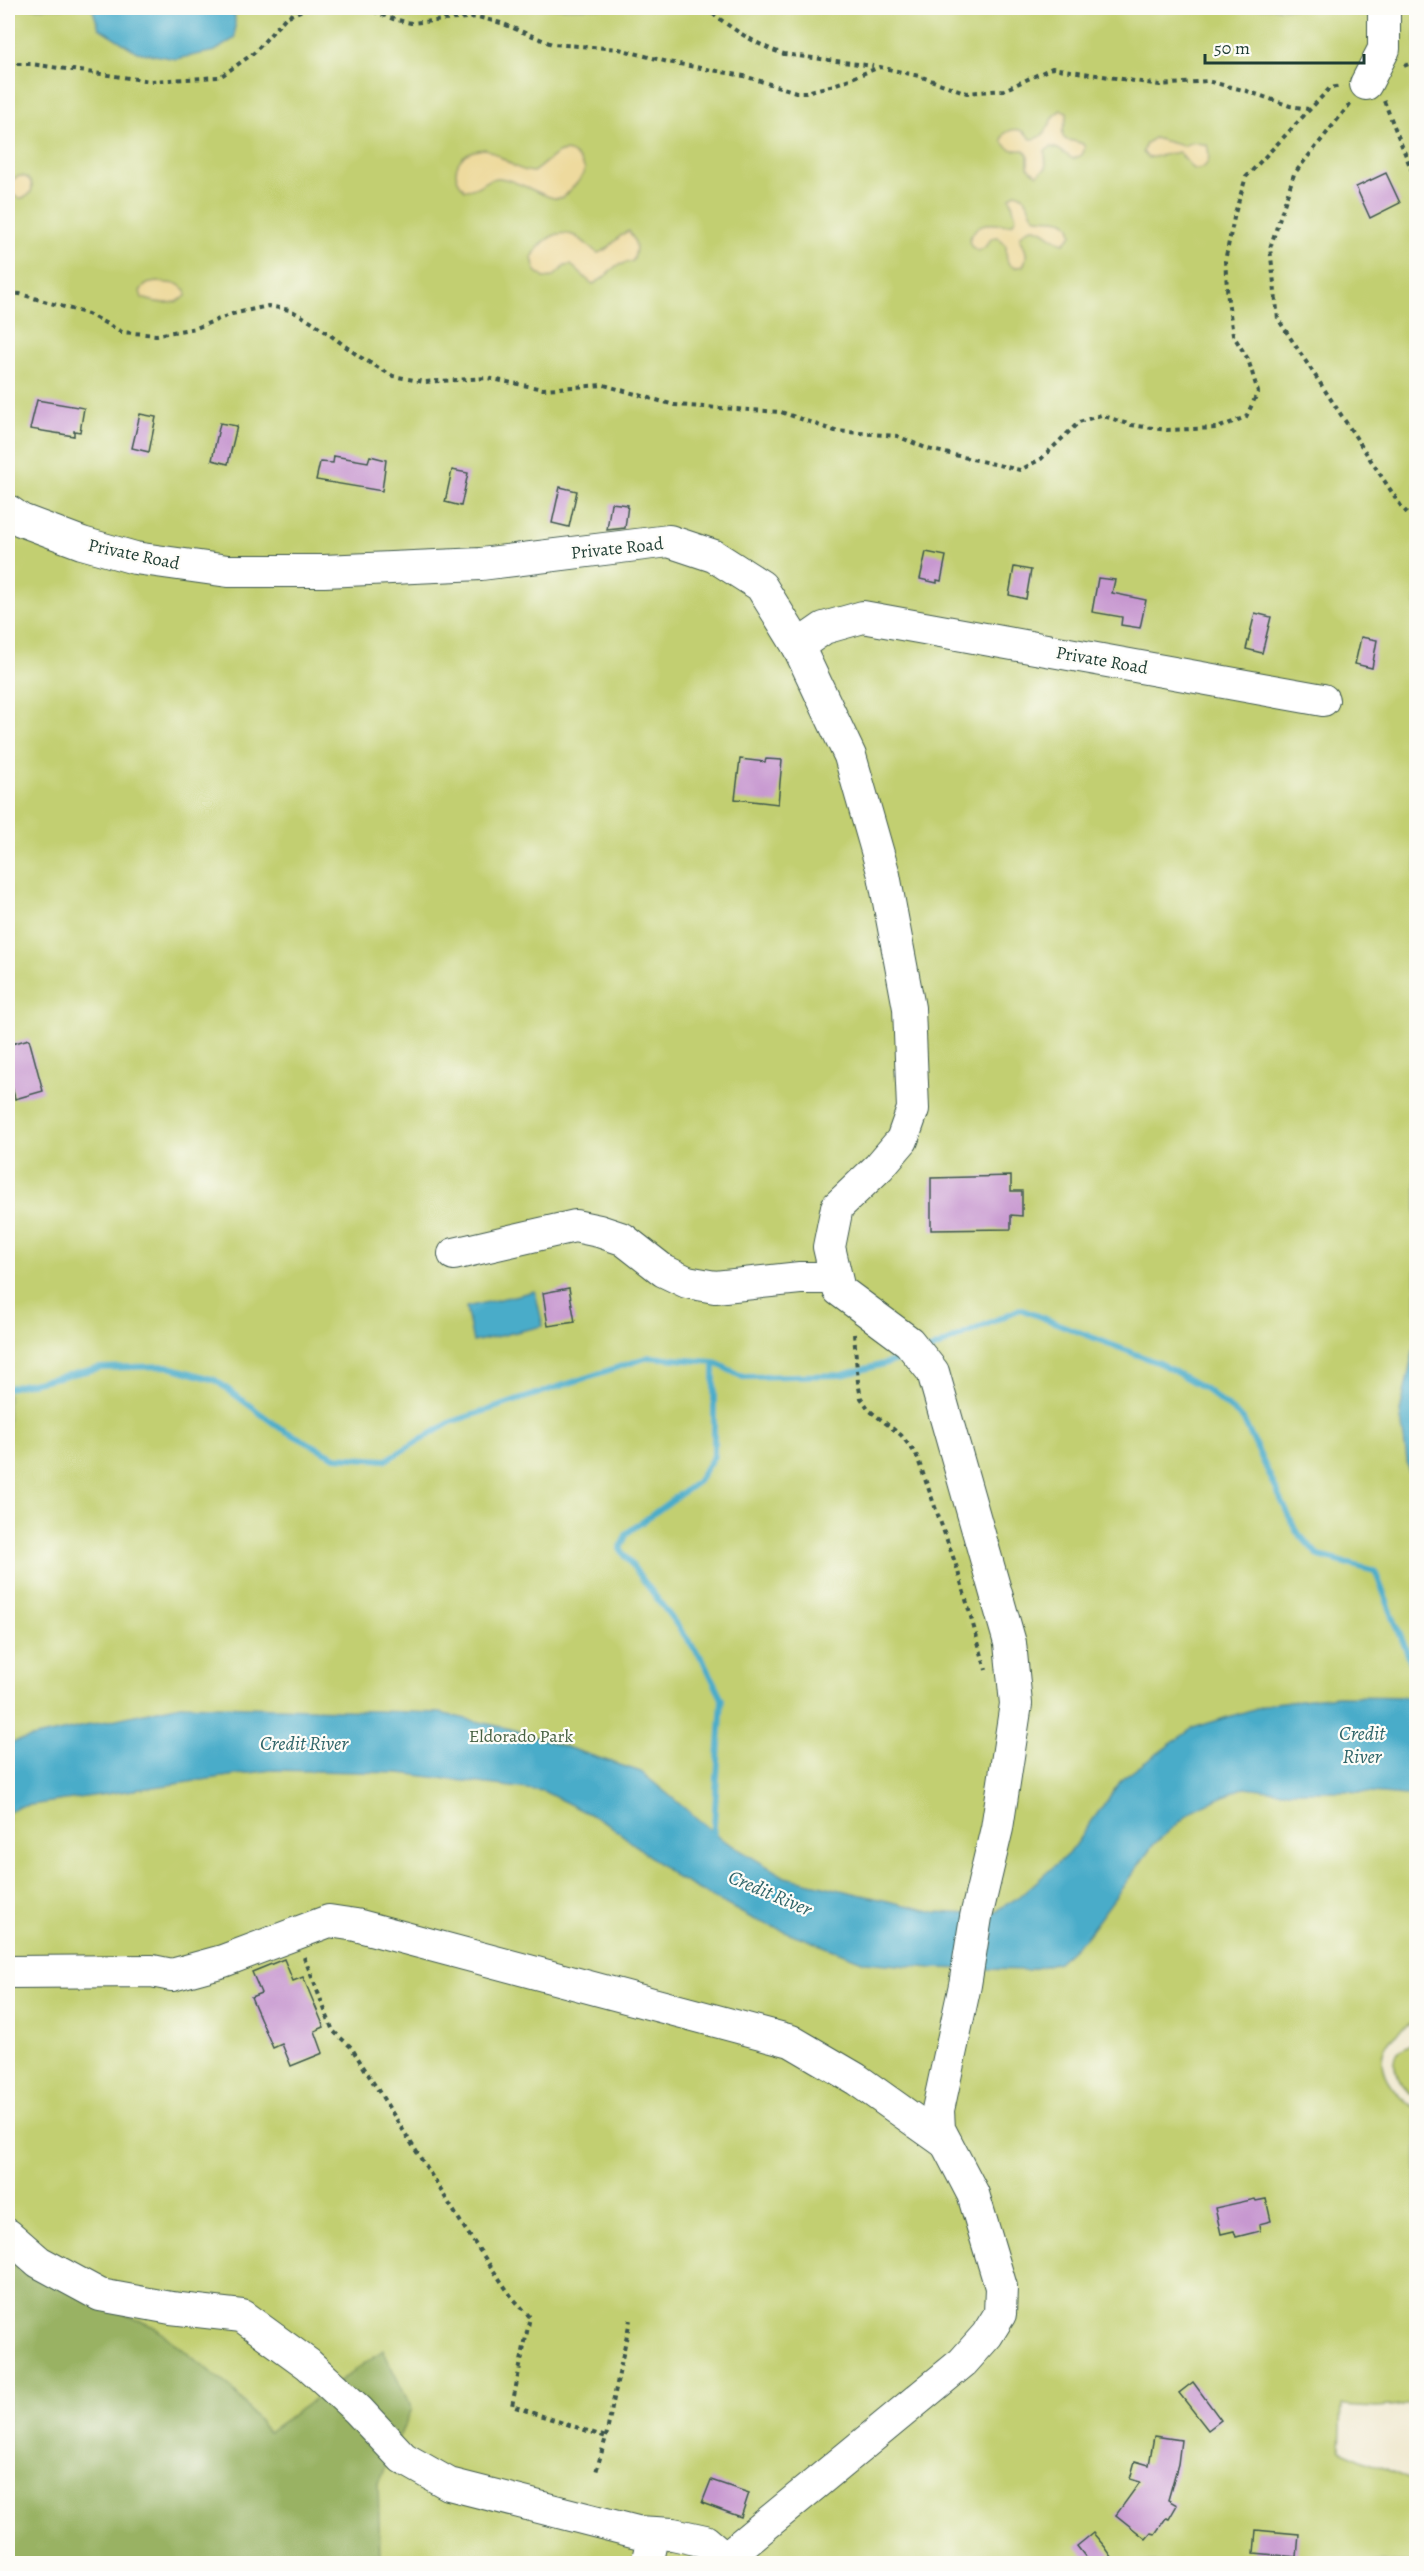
<svg xmlns="http://www.w3.org/2000/svg" width="1424" height="2571" font-family="Alegreya,serif">
<style>
.green{fill:#c2cf71;stroke:#708652;stroke-width:1.5}
.forest{fill:#99b263;stroke:#5c784c;stroke-width:1.5}
.sand{fill:#eeda9e;stroke:#868c69;stroke-width:1.5}
.water{fill:#4aacc9;stroke:#34747e;stroke-width:1.5}
.lines{fill:none;stroke-linecap:round;stroke-linejoin:round}
.stream{stroke:#4aacc9;stroke-width:6}
.building{fill:#c798d0}
.minor-casing{stroke:#3e574c;stroke-width:34}
.path{stroke:#3e574c;stroke-width:4;stroke-dasharray:4.5 4.5;stroke-linecap:butt}
.minor{stroke:#fff;stroke-width:32}
.labels{text-anchor:middle;dominant-baseline:central;stroke-width:4.5;stroke-linejoin:round;paint-order:stroke}
.street-label{font-size:18px;fill:#1f3d34;stroke:#fdfcf7}
.park-label{font-size:18px;fill:#486243;stroke:#fdfcf7}
.water-label{font-size:20px;font-style:italic;fill:#2e6468;stroke:#fdfcf7}
</style>
<rect width="100%" height="100%" fill="#fdfcf7"/>
<filter id="ink" filterUnits="userSpaceOnUse"><feTurbulence type="fractalNoise" baseFrequency=".0167" numOctaves="2"/><feDisplacementMap in="SourceGraphic" scale="12" xChannelSelector="R" yChannelSelector="G"/><feConvolveMatrix kernelMatrix="1 2 1 2 8 2 1 2 1" color-interpolation-filters="sRGB"/></filter>
<filter id="wash" filterUnits="userSpaceOnUse"><feTurbulence type="fractalNoise" baseFrequency=".008" numOctaves="4" result="noise"/><feDisplacementMap in="SourceGraphic" scale="24" xChannelSelector="R" yChannelSelector="G"/><feGaussianBlur stdDeviation="1.35" result="paint"/><feColorMatrix in="noise" values="0 0 0 0 0 0 0 0 0 0 0 0 0 0 0 0 0 1.4 0 .05"/><feComposite in="paint" operator="in"/></filter>
<g filter="url(#wash)">
<rect width="100%" height="100%" fill="#f1ead3"/>
<g class="green">
<path d="M8 8H1416V2021C1365 2046 1377 2081 1416 2109V2404L1376 2407 1342 2405 1340 2450 1416 2482V2563L127 2564 8 2543Z"/>
<path d="M1414 2043 1416 2044V2096C1404 2092 1391 2072 1396 2057 1399 2049 1407 2046 1414 2043Z"/>
</g>
<path class="forest" d="M8 2264 154 2327 232 2389 268 2432 383 2350 412 2409 378 2482 380 2563H8Z"/>
<g class="sand">
<path d="M1061 110 1067 112C1069 121 1056 136 1067 140 1073 141 1077 141 1083 144L1085 148 1082 155 1073 159 1058 149 1051 147 1045 151 1046 168 1037 175 1028 167V155L1024 150C1014 151 1007 150 1002 140L1004 134C1015 126 1023 129 1031 139 1050 139 1047 118 1061 110Z"/>
<path d="M1154 138 1183 146 1192 142 1207 145C1211 158 1209 170 1193 169L1179 152 1148 158 1143 152 1146 143Z"/>
<path d="M485 149C503 155 513 171 533 172 553 159 566 134 585 169 582 178 578 182 572 188 569 191 565 197 561 198 550 202 517 179 499 178 486 177 481 190 465 190 446 170 460 151 485 149Z"/>
<circle cx="21" cy="187" r="11"/>
<path d="M1015 193C1030 196 1027 208 1034 217 1049 222 1070 212 1072 235L1064 243C1048 240 1036 215 1020 237 1024 248 1030 254 1023 266 1006 271 1006 259 1006 246L998 237 992 238 984 248 978 251 971 246 969 240C980 215 993 227 1012 224L1016 218 1010 197Z"/>
<path d="M629 231C636 242 638 248 633 261L616 266 602 279 593 284C584 278 579 271 571 265L565 266 553 277 544 278 535 270 532 258C539 242 556 228 575 236 583 240 590 248 598 253 613 249 616 235 629 231Z"/>
<path d="M157 282 177 284 186 290V296C174 307 156 303 142 298L140 291C145 284 148 283 157 282Z"/>
</g>
<g class="water">
<path d="M92 8H219L235 15V38L215 51 176 59 137 52 99 28Z"/>
<path d="M535 1291 543 1326 473 1342 466 1307Z"/>
<path d="M1416 1319V1485L1409 1474 1400 1412 1413 1353Z"/>
<path d="M1337 1696 1416 1697V1797L1347 1791H1277L1245 1787 1195 1809 1154 1844 1086 1937 1058 1962 1028 1970 931 1968 865 1962 753 1919 677 1878 607 1823 543 1791 400 1773 271 1770 17 1807 8 1813V1743L180 1705 440 1713 515 1730 641 1772 723 1840 785 1877 935 1912 989 1915 1019 1897 1069 1853 1122 1779 1193 1728 1273 1703Z"/>
</g>
<g class="lines">
<g class="stream">
<path d="M928 1351 1020 1309 1161 1364 1204 1388 1243 1419 1296 1531 1319 1556 1375 1571 1416 1675"/>
<path d="M8 1388 100 1368 166 1366 215 1380 280 1428 335 1457 386 1460 451 1422 649 1357 714 1362 743 1377 842 1375 910 1357"/>
<path d="M713 1840 722 1699 703 1660 620 1549 627 1533 697 1482 714 1456V1362"/>
</g>
</g>
<g id="blocks">
<g class="building">
<path d="M1386 173 1400 203 1370 218 1356 187Z"/>
<path d="M37 400 84 408 80 432 74 431V436L30 429Z"/>
<path d="M140 414 156 417 149 452 132 448Z"/>
<path d="M220 423 237 426 228 464 212 460Z"/>
<path d="M334 456 368 462 370 456 386 460 382 491 316 480 320 462 333 463Z"/>
<path d="M452 470 468 473 461 506 445 502Z"/>
<path d="M560 487 577 491 569 527 552 523Z"/>
<path d="M611 503 628 505 625 528 607 530Z"/>
<path d="M926 552 946 556 941 581 937 580V583L920 579Z"/>
<path d="M1014 567 1031 570 1026 599 1009 595Z"/>
<path d="M1098 578 1115 580 1112 593 1146 600 1140 628 1121 625 1122 617 1092 612Z"/>
<path d="M1255 613 1271 617 1262 653 1246 649Z"/>
<path d="M1361 637 1377 640 1372 668 1355 664Z"/>
<path d="M740 759 765 762 766 759 782 760 778 804 735 799Z"/>
<path d="M29 1039 43 1091 15 1099 8 1070V1045Z"/>
<path d="M1011 1176V1191H1022V1216L1011 1215V1229L931 1230V1178Z"/>
<path d="M569 1288 575 1322 548 1326 543 1293Z"/>
<path d="M284 1959 293 1981 303 1977 324 2027 315 2031 323 2053 291 2066 282 2044 273 2048 251 1997 261 1993 252 1972Z"/>
<path d="M1255 2199 1256 2201 1266 2199 1271 2221 1259 2224 1260 2231 1236 2237 1234 2231 1221 2234 1215 2208Z"/>
<path d="M1193 2382 1221 2420 1208 2430 1179 2393Z"/>
<path d="M1154 2436 1181 2440 1178 2464 1168 2500 1177 2505 1169 2519 1166 2518 1155 2534 1151 2533 1146 2539 1116 2515 1140 2482 1130 2479 1135 2461 1149 2465Z"/>
<path d="M711 2480 749 2493 741 2517 702 2503Z"/>
<path d="M1256 2530 1299 2534 1297 2557 1254 2553Z"/>
<path d="M1093 2533 1105 2547 1117 2564H1091L1077 2546Z"/>
</g>
</g>
</g>
<g filter="url(#ink)">
<use href="#blocks" fill-opacity="0" stroke="#3e574c" stroke-width="1.5"/>
<g class="lines">
<g class="minor-casing">
<g id="minor">
<path d="M1366 84 1384 49V8"/>
<path d="M8 511 21 520 82 543 135 558 228 571H324L481 564 669 541 714 556 761 586 798 646 850 756 884 875 909 1008 913 1109 902 1140 879 1167 837 1207 829 1247 839 1290 909 1342 933 1372 1010 1643 1016 1704 997 1828 976 1917 965 1985 938 2110 939 2129 973 2194 1001 2287 1000 2314 987 2335 963 2362 718 2564"/>
<path d="M798 646 824 628 863 617 1323 700"/>
<path d="M454 1254 575 1226 599 1231 623 1239 664 1271 687 1282 715 1287 800 1278H834"/>
<path d="M8 1972 152 1971 172 1975 223 1961 329 1921 356 1925 791 2041 856 2079 946 2143"/>
<path d="M8 2235 39 2262 100 2295 171 2308 242 2316 308 2364 358 2410 403 2458 449 2484 637 2532 673 2534 705 2541 725 2558"/>
<path d="M647 2564 654 2533"/>
</g>
</g>
<g class="path">
<path d="M365 8 393 19 411 23 478 17 501 23 552 44 619 49 668 62 744 76 796 92H806L834 85 880 67 919 76 967 93 1004 90 1052 68 1160 85 1207 81 1247 91 1290 106 1308 109"/>
<path d="M705 8C730 27 753 44 784 54L873 66"/>
<path d="M8 64H31L150 81 220 77 254 53 286 17 307 8"/>
<path d="M1404 66 1416 61"/>
<path d="M1384 101 1416 181"/>
<path d="M1350 104 1294 174 1270 248 1278 319 1401 506 1416 523"/>
<path d="M8 293 20 294 88 314 122 332 156 335 196 328 232 314 268 306 290 310 311 321 360 357 393 376 424 382 487 378 543 389 604 385 674 405 781 412 835 431 897 436 928 449 1020 470 1041 459 1079 422 1101 415 1131 425 1167 430 1217 428 1246 417 1258 392 1248 359 1233 335 1228 300 1225 261 1235 213 1246 177 1330 88 1342 86"/>
<path d="M854 1334 858 1382 861 1398 870 1411 901 1435 916 1454 957 1568 986 1670"/>
<path d="M304 1957 333 2031 351 2047 465 2229 511 2296 530 2317 512 2406 606 2437 596 2472"/>
<path d="M1416 2004 1411 2012 1416 2016"/>
<path d="M606 2437 630 2320"/>
</g>
<use href="#minor" class="minor"/>
</g>
</g>
<g class="labels">
<g class="street-label">
<text transform="translate(617 548) rotate(-6)">Private Road</text>
<text transform="translate(134 554) rotate(12)">Private Road</text>
<text transform="translate(1102 660) rotate(10)">Private Road</text>
</g>
<g class="park-label">
<text x="521" y="1736">Eldorado Park</text>
</g>
<g class="water-label">
<text x="1362" y="1733">Credit<tspan x="1362" dy="23">River</tspan></text>
<text x="304" y="1743">Credit River</text>
<text transform="translate(770 1893) rotate(23)">Credit River</text>
</g>
</g>
<rect width="1424" height="2571" fill="none" stroke="#fdfcf7" stroke-width="30"/>
<path d="M1205 54v9h159v-9" fill="none" stroke="#1f3d34" stroke-width="3"/>
<text x="1214" y="54" font-size="18" fill="#1f3d34" stroke="#fdfcf7" stroke-width="4.5" paint-order="stroke">50 m</text>
</svg>
